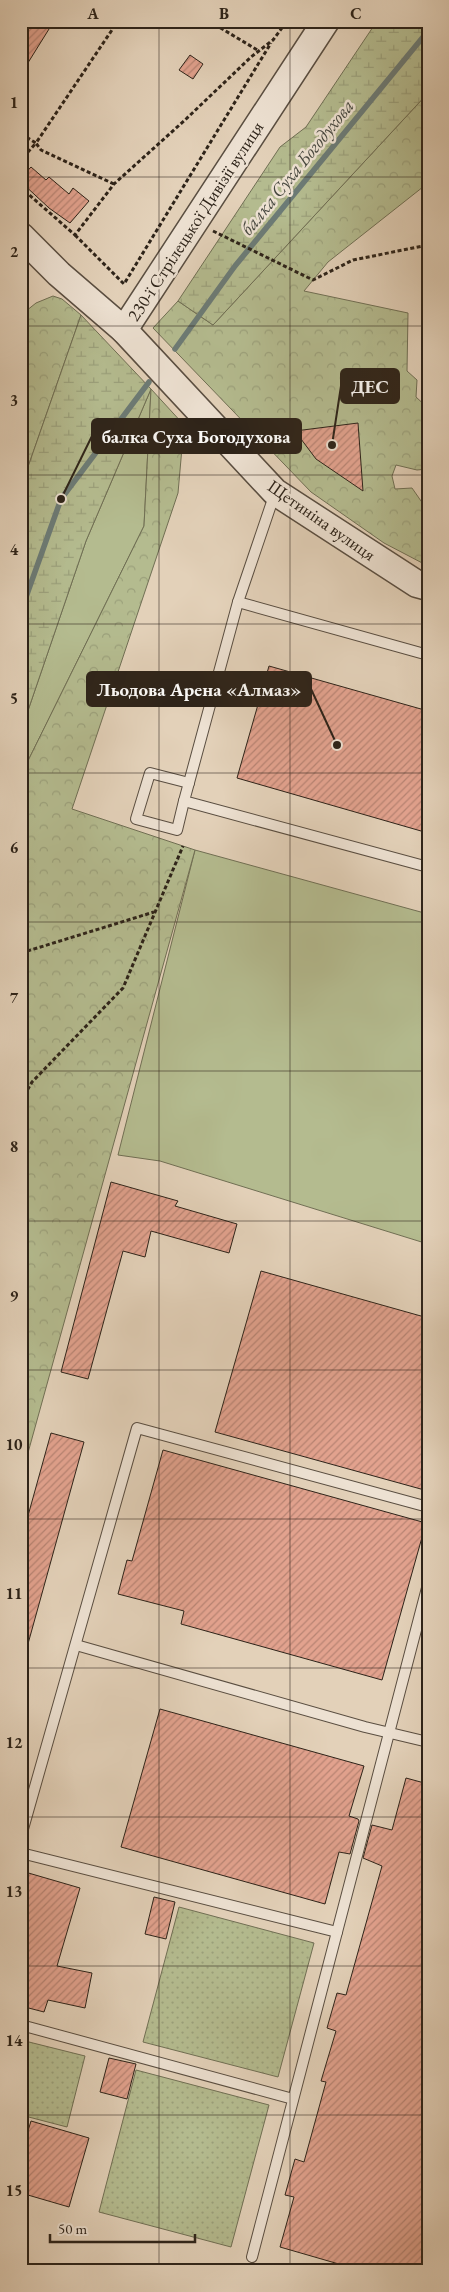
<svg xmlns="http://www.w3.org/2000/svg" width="449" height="2292" font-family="'EB Garamond',serif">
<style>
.grass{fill:#b4bb8f;stroke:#706f54}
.forest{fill:url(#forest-crowns);stroke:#706f54}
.wetland{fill:url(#wetland-marsh);stroke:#706f54}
.garden{fill:url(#garden-dots);stroke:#706f54}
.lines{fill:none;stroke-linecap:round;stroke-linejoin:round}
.stream{stroke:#6c7b76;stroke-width:5.5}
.building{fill:url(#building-hatch);stroke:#2d2319}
.service-casing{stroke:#5a4e41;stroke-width:12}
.tertiary-casing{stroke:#5a4e41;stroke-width:29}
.path{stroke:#2d2319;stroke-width:3;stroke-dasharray:4 2.5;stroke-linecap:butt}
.service{stroke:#ede1d2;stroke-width:10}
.tertiary{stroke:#ede1d2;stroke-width:26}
.grid{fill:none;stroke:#2d2319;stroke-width:1;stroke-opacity:0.55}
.labels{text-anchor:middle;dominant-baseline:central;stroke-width:5;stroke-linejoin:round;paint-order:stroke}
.street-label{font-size:18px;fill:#2d2319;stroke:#ede1d2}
.water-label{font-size:19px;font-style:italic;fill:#474840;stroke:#ede1d2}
.leader{fill:none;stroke:#2d2319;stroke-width:2}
.callout-dot{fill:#2d2319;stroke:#ede1d2;stroke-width:2}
.callout{fill:#2d2319;stroke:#2d2319;stroke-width:2}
.callout-label{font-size:19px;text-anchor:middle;font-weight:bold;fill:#fff}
.neatline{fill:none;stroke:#2d2319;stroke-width:2}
.grid-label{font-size:16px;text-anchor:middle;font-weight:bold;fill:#2d2319}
</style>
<defs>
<pattern id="forest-crowns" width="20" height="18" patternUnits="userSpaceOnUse" patternTransform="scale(1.25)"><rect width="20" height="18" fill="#b4bb8f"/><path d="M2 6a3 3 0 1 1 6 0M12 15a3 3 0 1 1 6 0" fill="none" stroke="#9ba07b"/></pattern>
<pattern id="wetland-marsh" width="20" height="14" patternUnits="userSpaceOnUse" patternTransform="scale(1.25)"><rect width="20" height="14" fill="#b4bb8f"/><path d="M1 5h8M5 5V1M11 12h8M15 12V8" fill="none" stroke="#9ba07b"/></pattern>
<pattern id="garden-dots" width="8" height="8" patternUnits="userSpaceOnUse" patternTransform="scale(1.25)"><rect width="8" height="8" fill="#b4bb8f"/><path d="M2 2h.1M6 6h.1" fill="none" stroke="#9ba07b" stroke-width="1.8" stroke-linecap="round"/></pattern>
<pattern id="building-hatch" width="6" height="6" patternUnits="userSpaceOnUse" patternTransform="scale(1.25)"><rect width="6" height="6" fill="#e2a28e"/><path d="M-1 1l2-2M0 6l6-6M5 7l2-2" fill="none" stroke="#b88473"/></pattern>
</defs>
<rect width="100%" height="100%" fill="#e3d1b9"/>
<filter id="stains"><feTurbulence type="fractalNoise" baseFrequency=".004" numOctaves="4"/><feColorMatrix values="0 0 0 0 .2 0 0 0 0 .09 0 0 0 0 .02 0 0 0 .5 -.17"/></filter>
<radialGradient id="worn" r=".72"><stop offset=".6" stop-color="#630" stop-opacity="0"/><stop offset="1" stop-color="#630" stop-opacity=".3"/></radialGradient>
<g class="grass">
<path d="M151 389 144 526 21 775V731L86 541Z"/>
<path d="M195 850 428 914V1244L160 1161 118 1155Z"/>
</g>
<g class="forest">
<path d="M428 93V183L328 262 304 291 408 313 407 371 417 380 416 397 428 408V469L417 470 396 465 392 476 395 489 412 488 428 511V566L384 543 311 492 153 328 178 301 213 325Z"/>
<path d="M53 296 62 299 81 315 21 487V315L36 303Z"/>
<path d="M151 389 184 425 178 493 72 809 195 850 21 1478V775L144 526Z"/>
</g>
<g class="wetland">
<path d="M377 21H428V93L213 325 178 301 280 147 306 127Z"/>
<path d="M81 315 151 389 86 541 21 731V487Z"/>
</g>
<g class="garden">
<path d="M179 1907 314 1943 278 2077 143 2042Z"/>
<path d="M21 2040 85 2056 67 2127 21 2115Z"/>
<path d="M136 2070 269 2105 231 2247 99 2212Z"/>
</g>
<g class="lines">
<g class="stream">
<path d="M175 349 235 266 428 31"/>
<path d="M21 611 61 499 149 382"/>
</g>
</g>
<g class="building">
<path d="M21 21H54L21 74Z"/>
<path d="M190 55 203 64 193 79 179 70Z"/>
<path d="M31 167 46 180 49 177 69 194 73 188 89 201 70 223 49 208 21 182V178Z"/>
<path d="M358 423 363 491 316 459 295 431Z"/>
<path d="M269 666 428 711V833L237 778Z"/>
<path d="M111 1182 178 1201 175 1206 237 1224 229 1253 151 1231 145 1257 123 1251 88 1379 61 1372Z"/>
<path d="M261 1271 428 1318V1491L215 1432Z"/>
<path d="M51 1433 84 1442 26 1651 21 1650V1541Z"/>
<path d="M163 1450 426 1523 382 1680 181 1624 184 1611 118 1594 127 1560 132 1561Z"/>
<path d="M160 1709 364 1766 349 1816 358 1819 359 1821 350 1854 339 1852 325 1904 121 1847Z"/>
<path d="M406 1778 428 1784V2271H363L280 2247 294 2197 285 2195 295 2159 304 2162 326 2082 321 2081 336 2031 327 2028 337 1993 346 1995 382 1866 363 1858 372 1825 392 1830Z"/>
<path d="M25 1872 80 1888 57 1966 92 1973 85 2008 48 2000 44 2012 21 2006V1886Z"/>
<path d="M154 1897 175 1902 166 1939 145 1934Z"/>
<path d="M109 2058 136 2064 127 2099 100 2092Z"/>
<path d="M31 2121 89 2138 69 2207 21 2193V2154Z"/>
</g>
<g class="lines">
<g class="service-casing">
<g id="service">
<path d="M275 493 238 602 428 655"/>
<path d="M238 602 184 801 428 867"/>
<path d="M184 801 177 830 136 819 150 773 189 783"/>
<path d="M76 1645 365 1727 428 1742"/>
<path d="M21 1836 137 1428 428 1507"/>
<path d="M21 1853 337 1932"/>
<path d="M21 2025 293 2099"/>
<path d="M252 2257 428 1584"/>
</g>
</g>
<g class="tertiary-casing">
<g id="tertiary">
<path d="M21 236 59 274 124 330 275 492 417 584 428 587"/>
<path d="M124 330 326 21"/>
</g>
</g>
<g class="path">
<path d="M209 21 259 51"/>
<path d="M21 134 36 143 21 160"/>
<path d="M21 178 27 193 75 235 114 184 185 120 251 57 273 40 287 21"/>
<path d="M114 184 41 150 36 143 118 21"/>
<path d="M21 199 27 193"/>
<path d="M213 231 313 280 353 260 428 245"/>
<path d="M75 235 124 284 271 43"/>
<path d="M21 953 154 912"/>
<path d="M21 1101 32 1082 123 988 183 846"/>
</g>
<use href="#service" class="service"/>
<use href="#tertiary" class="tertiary"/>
</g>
<path class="grid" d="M159 21V2271M290 21V2271M21 177H428M21 326H428M21 475H428M21 624H428M21 773H428M21 922H428M21 1071H428M21 1221H428M21 1370H428M21 1519H428M21 1668H428M21 1817H428M21 1966H428M21 2115H428"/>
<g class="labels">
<g class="street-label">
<text transform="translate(195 221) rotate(-57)">230-ї Стрілецької Дивізії вулиця</text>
<text transform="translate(322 520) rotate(35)">Щетиніна вулиця</text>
</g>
<g class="water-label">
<text transform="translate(297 167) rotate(-51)">балка Суха Богодухова</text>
</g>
</g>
<path class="leader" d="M332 445L341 386M61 499L92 436M337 745L311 689"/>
<g class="callout-dot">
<circle cx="332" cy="445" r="5"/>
<circle cx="61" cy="499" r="5"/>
<circle cx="337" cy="745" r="5"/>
</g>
<g class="callout">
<rect x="341" y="369" width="58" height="34" rx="5"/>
<rect x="92" y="419" width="209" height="34" rx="5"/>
<rect x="87" y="672" width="224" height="34" rx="5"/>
</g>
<g class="callout-label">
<text x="370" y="393">ДЕС</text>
<text x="196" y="443">балка Суха Богодухова</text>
<text x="199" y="696">Льодова Арена «Алмаз»</text>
</g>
<rect width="449" height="2292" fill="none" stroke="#e3d1b9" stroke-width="55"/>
<path d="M50 2234v8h145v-8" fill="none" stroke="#2d2319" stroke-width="2.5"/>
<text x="58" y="2234" font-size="15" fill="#2d2319" stroke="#ede1d2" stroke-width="4" paint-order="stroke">50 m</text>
<rect x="28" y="28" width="394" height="2236" class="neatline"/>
<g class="grid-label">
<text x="93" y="19">A</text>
<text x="224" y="19">B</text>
<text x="356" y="19">C</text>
<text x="14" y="108">1</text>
<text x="14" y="257">2</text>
<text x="14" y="406">3</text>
<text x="14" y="555">4</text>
<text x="14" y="704">5</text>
<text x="14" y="853">6</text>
<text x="14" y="1003">7</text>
<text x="14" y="1152">8</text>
<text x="14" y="1301">9</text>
<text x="14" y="1450">10</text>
<text x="14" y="1599">11</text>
<text x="14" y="1748">12</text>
<text x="14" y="1897">13</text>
<text x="14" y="2046">14</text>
<text x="14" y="2196">15</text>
</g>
<rect width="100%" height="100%" filter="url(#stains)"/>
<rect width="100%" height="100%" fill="url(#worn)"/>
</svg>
